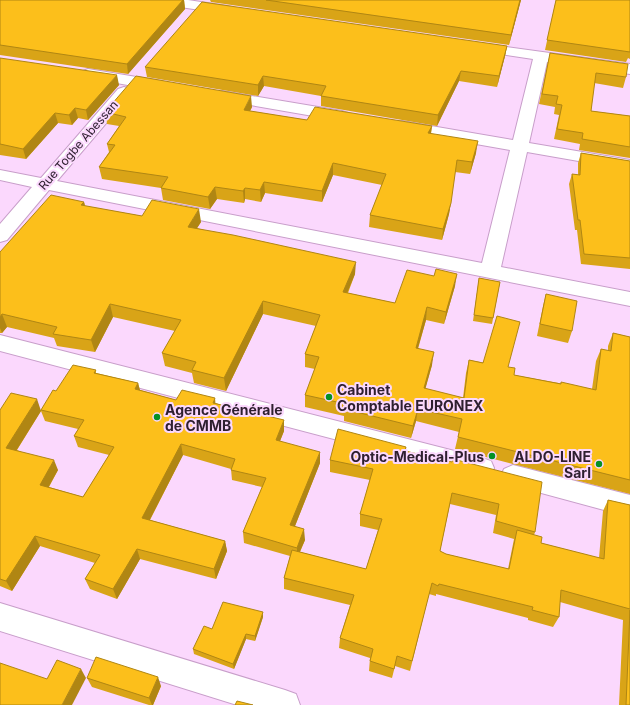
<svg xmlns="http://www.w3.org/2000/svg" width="630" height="705" font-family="Inter,sans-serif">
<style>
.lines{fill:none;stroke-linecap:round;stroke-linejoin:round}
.street-casing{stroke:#c89eca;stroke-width:2}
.street{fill:#fff;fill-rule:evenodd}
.wall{fill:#d9a417;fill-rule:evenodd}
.shaded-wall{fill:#b08613}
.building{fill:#fcbf1b;stroke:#b08613}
.poi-dot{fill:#059125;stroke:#fbd8fd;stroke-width:1.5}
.labels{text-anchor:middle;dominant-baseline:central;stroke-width:4;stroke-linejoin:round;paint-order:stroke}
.far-street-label{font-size:12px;fill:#2e1f2f;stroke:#fbd8fd}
.poi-label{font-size:14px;font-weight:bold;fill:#2e1f2f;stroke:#fbd8fd;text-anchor:start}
</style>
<rect width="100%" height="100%" fill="#fbd8fd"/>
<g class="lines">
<g class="street-casing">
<g id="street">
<path d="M153 0H188L227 6 232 7 234 10 232 13 227 14 160 4 155 3Z"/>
<path d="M477 43 630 64V74L547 62 529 143 630 160V170L527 152 501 267 630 292V306L49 190 7 240 0 242V224L32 187 0 180V170L41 178 118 89 124 87 130 89 132 92 130 95 57 181 482 263 510 150 402 131 396 130 394 126 396 122 402 121 513 140 533 59 472 50 470 47 472 44Z"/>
<path d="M88 69 161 81 167 83 169 86 167 89 161 91 83 77 80 74 83 71Z"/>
<path d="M222 91 342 111 348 113 350 116 348 119 342 121 216 99 214 96 216 93Z"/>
<path d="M0 335 482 458 491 461 494 468 491 475 482 478 0 351Z"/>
<path d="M513 465 630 495V517L504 483 501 476 504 469Z"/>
<path d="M0 603 285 690 296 694 300 705H237L0 631Z"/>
</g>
</g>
<use href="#street" class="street"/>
</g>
<g class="wall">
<path d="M0 0H184L185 9 128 74 0 55Z"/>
<path d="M210 0H521L509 45 211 2Z"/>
<path d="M556 0H630V59L628 58 626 62 545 50Z"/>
<path d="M507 46 505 56 497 87 459 81 437 126 321 106V96L264 86 258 96 147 77 145 67Z"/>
<path d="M550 53 626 77 623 88 594 83 591 111 630 116V158L579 150 580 144 554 139 559 115 554 114 555 107 539 104Z"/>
<path d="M0 58 119 85 88 120 78 118 72 125 58 123 26 159 0 155Z"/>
<path d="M252 107 250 111 307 120 432 126 431 134 476 153 470 174 455 172 449 214 442 240 369 227 370 215 382 185 333 175 322 202 265 193 261 202 245 199 244 203 217 199 210 209 163 200 161 188 102 179 99 167 109 152 107 144 119 126 107 124 105 112Z"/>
<path d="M581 153 630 161V269L581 264 577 230H575L569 184 572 174 578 175V163Z"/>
<path d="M84 202 85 206 142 216 201 222 197 228 355 274 348 293 395 303 455 286 444 324 426 320 418 349 432 365 425 389 463 398 466 373 469 360 508 367 514 375 592 389 596 361 601 349 608 351V346L613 333 630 337V494L455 449 459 432 416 421 411 438 344 421V416L305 407V395L315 369 305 367V354L316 326 263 314 226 391 194 383 192 373 165 366 162 353 175 331 113 317 95 352 57 346 54 338 7 327 2 333H0V252Z"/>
<path d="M479 278 500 282 492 324 473 321Z"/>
<path d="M546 294 572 331 568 343 537 336 543 306Z"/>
<path d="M96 370V373L138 383 140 390 176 400 216 403 284 431 280 441 320 463 295 526 305 540 300 552 366 569 378 530 360 526V514L370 480 330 472V460L406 447V451L452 462 535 532 534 535 541 543 599 558 603 511 608 500 630 505V705H619L623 620 560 602 559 617 553 627 528 620V618L436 594V596L429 594 410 671 395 666 392 678 369 671 370 658 339 648 340 638 350 605 284 589V578L290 556 244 543 243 532 262 487 232 480 231 469 183 455 150 520 225 541 227 551 216 579 140 559 117 599 90 589 85 579 95 563 40 546 12 591 0 586V410H41L56 391ZM41 411 45 421 78 429 74 436 78 447 109 455 83 497 49 487 58 470 17 450ZM450 504 496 515 493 533 514 539 508 569 446 554 440 551Z"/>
<path d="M263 617 255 641 246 639 234 669 194 654 193 649 212 629Z"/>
<path d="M87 678 161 686 153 705H149L92 687Z"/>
</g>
<g class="shaded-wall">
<path d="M183 0H184L185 9 128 74 127 64Z"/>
<path d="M520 0H521L509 45 511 35Z"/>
<path d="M507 46 505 56 497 87 499 76Z"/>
<path d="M461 71 459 81 437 126 438 115Z"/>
<path d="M117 75 119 85 88 120 86 110Z"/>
<path d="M263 76 264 86 258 96V85Z"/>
<path d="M251 96 252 107 245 121 244 110Z"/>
<path d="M75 108 78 118 72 125 69 115Z"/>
<path d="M55 113 58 123 26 159 23 149Z"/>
<path d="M432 126 430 138 428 133Z"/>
<path d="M478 141 476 153 470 174 472 162Z"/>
<path d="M333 163V175L322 202V191Z"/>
<path d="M264 182 265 193 261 202 260 190Z"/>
<path d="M215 187 217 199 210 209 208 197Z"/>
<path d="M245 188V199L244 203 243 191Z"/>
<path d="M84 202 87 214 81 205Z"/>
<path d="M451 203 449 214 442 240 443 229Z"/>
<path d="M199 209 201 222 190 239 188 227Z"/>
<path d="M356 262 355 274 342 305 343 292Z"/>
<path d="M457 274 455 286 444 324 446 312Z"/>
<path d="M263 301V314L226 391 224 378Z"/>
<path d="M110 304 113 317 95 352 91 340Z"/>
<path d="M427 307 426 320 414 361 416 348Z"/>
<path d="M2 314 7 327 2 333 0 328V317Z"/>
<path d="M434 352 432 365 422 401 424 388Z"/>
<path d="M138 383 141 395 135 389Z"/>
<path d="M215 398 216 410 213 403Z"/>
<path d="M37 399 41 411 11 459 6 448Z"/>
<path d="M418 409 416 421 411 438 413 426Z"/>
<path d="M284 420V431L276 451V440Z"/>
<path d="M181 444 183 455 145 529 142 518Z"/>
<path d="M320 452V463L291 536 290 525Z"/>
<path d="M54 460 58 470 44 495 40 485Z"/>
<path d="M304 529 305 540 297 558V548Z"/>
<path d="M35 536 40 546 12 591 6 581Z"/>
<path d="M225 541 227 551 216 579 214 569Z"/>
<path d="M137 549 140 559 117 599 113 589Z"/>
<path d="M263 612V617L255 641V636Z"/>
<path d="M246 634V639L234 669 233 664Z"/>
<path d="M81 669 86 678 72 705H62Z"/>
<path d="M158 677 161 686 153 705H152L149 698Z"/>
</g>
<g class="building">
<path d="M0 0H183L127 64 0 45Z"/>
<path d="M266 0H520L511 35Z"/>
<path d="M556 0H630V52L547 40Z"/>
<path d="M202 2 507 46 499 76 461 71 438 115 321 96 326 86 263 76 258 85 145 67Z"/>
<path d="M550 53 628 64 626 77 596 73 591 111 630 116V147L582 139 583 133 557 129 562 105 556 104 558 96 542 94Z"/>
<path d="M0 58 117 75 86 110 75 108 69 115 55 113 23 149 0 144Z"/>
<path d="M136 76 251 96 244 110 307 120 315 107 432 126 428 133 478 141 472 162 457 160 451 203 443 229 370 215 386 174 333 163 322 191 264 182 260 190 245 188 243 191 215 187 208 197 161 188 168 177 99 167 115 145 107 144 126 117 105 112Z"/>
<path d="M581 153 630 161V258L584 254 580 220H578L572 174 580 175Z"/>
<path d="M51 195 84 202 81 205 142 216 152 200 199 209 188 227 233 235 356 262 343 292 395 303 407 270 434 276 436 269 457 274 446 312 427 307 416 348 434 352 424 388 464 398 469 360 483 363 497 316 520 322 508 367 515 368 514 375 561 384V382L596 390 601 349 611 351 613 333 630 337V480L458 437 462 419 418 409 413 426 344 409 346 404 305 395 319 357 305 354 320 315 263 301 224 378 192 370 196 362 162 353 181 320 110 304 91 340 53 334 57 327 2 314 0 317V252Z"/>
<path d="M479 278 500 282 493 318 474 315Z"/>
<path d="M546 294 577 301 572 331 540 324Z"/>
<path d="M73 365 96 370 94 373 138 383 135 389 176 400 182 390 215 398 213 403 284 420 276 440 320 452 290 525 304 529 297 548 243 532 266 478 231 470 235 459 181 444 142 518 225 541 214 569 137 549 113 589 85 579 100 555 35 536 6 581 0 579V410L11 393 37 399 6 448 54 460 40 485 83 497 114 447 74 436 84 420 41 410 53 390 56 391Z"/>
<path d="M338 429 406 447 405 451 452 462 453 459 542 482 535 532 496 521 499 504 452 493 440 551 446 554 509 569 517 530 542 537 541 543 604 559 608 500 630 505V609L561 590 559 617 532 610 533 607 439 584 438 586 432 583 412 661 397 656 394 669 370 661 373 649 340 638 354 595 284 578 292 550 366 569 382 519 360 514 373 469 330 460Z"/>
<path d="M223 602 263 612 255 636 246 634 233 664 193 649 204 626 212 629Z"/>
<path d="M630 610V705H626Z"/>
<path d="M96 657 158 677 149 698 87 678Z"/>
<path d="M57 660 81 669 62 705H0V663L47 679Z"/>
<path d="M237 701 253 705H235Z"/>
</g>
<g class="poi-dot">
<circle cx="329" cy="397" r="4"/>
<circle cx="157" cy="417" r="4"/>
<circle cx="492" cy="456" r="4"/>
<circle cx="599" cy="464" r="4"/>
</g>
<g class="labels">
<g class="far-street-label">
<text transform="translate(78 145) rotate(-49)">Rue Togbe Abessan</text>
</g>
<g class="poi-label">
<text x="337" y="389">Cabinet<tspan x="337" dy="16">Comptable EURONEX</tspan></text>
<text x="165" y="409">Agence Générale<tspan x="165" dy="16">de CMMB</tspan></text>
<text x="484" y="456" text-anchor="end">Optic-Medical-Plus</text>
<text x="591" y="456" text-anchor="end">ALDO-LINE<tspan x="591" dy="16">Sarl</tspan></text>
</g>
</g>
</svg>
